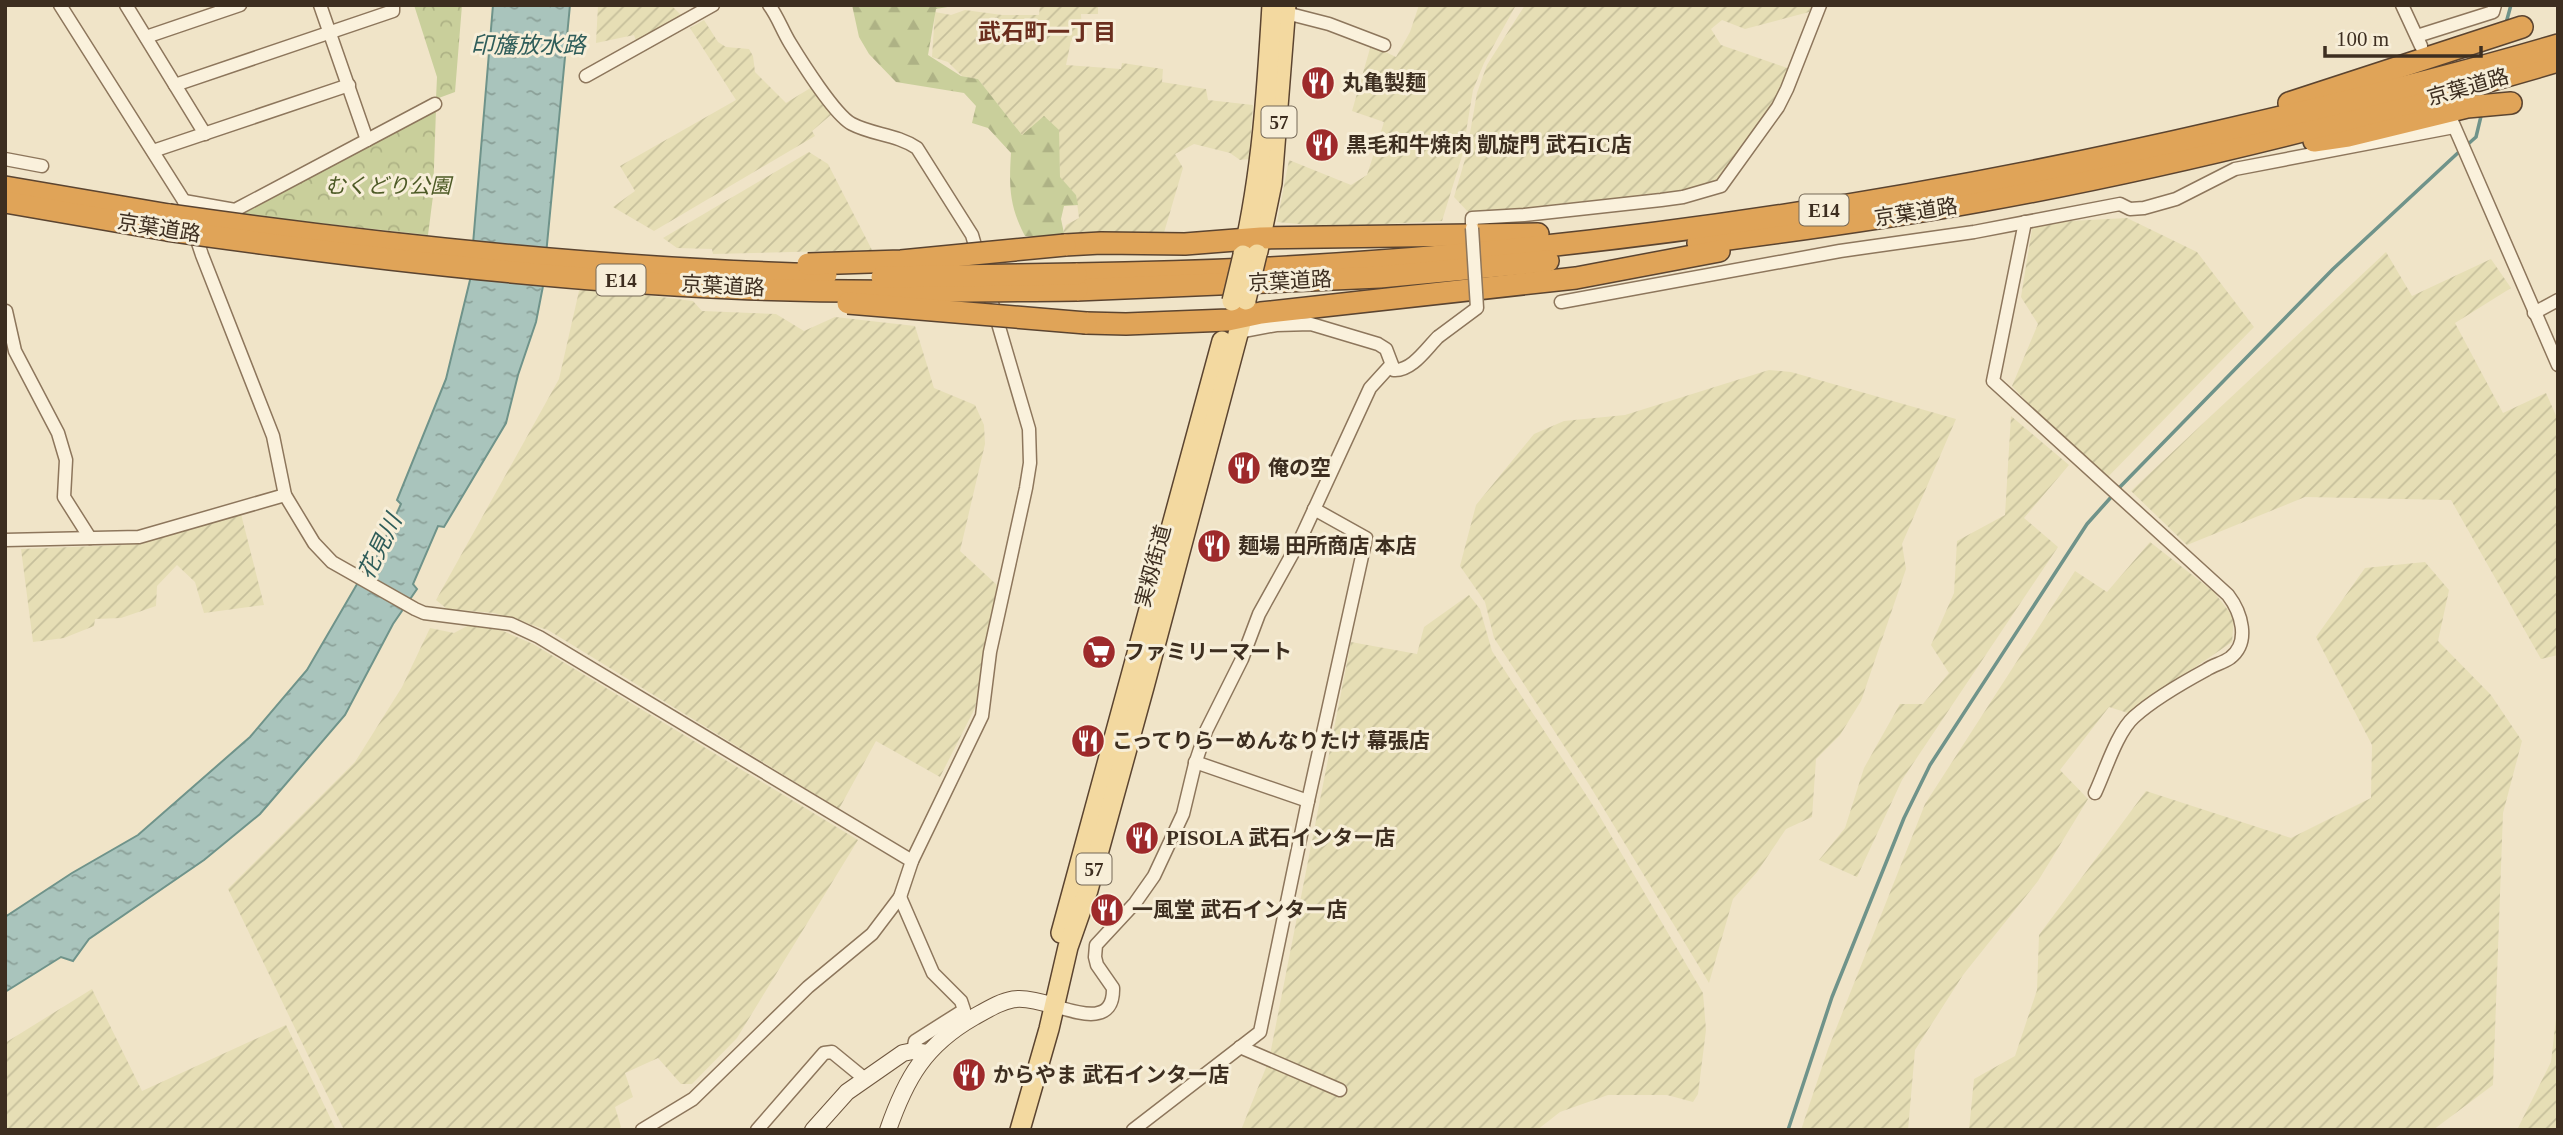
<svg xmlns="http://www.w3.org/2000/svg" width="2563" height="1135" font-family="'Times New Roman','Noto Sans JP',serif">
<style>
.farmland{fill:url(#farmland-furrows)}
.forest{fill:url(#forest-firs)}
.park{fill:url(#park-crowns)}
.water{fill:url(#water-ripples);stroke:#6f938a;stroke-width:2}
.lines{fill:none;stroke-linecap:round;stroke-linejoin:round}
.stream{stroke:#6f938a;stroke-width:3.5}
.street-casing{stroke:#8d765c;stroke-width:15}
.secondary-casing{stroke:#6f573f;stroke-width:18}
.primary-casing{stroke:#5b4430;stroke-width:22}
.highway-casing{stroke:#5b4430;stroke-width:24}
.street{stroke:#faf1dc;stroke-width:12}
.secondary{stroke:#faf1dc;stroke-width:16}
.primary{stroke:#f3d9a0;stroke-width:19}
.highway{stroke:#e0a458;stroke-width:21}
.street-bridge-casing{stroke:#8d765c;stroke-width:15;stroke-linecap:butt}
.primary-bridge-casing{stroke:#5b4430;stroke-width:22;stroke-linecap:butt}
.highway-bridge-casing{stroke:#5b4430;stroke-width:24;stroke-linecap:butt}
.street-bridge{stroke:#faf1dc;stroke-width:12}
.primary-bridge{stroke:#f3d9a0;stroke-width:19}
.highway-bridge{stroke:#e0a458;stroke-width:21}
.labels{text-anchor:middle;dominant-baseline:central;stroke-width:6;stroke-linejoin:round;paint-order:stroke}
.shield{fill:#f7eed8;stroke:#756857;stroke-width:2}
.shield-label{font-size:19px;font-weight:bold;fill:#3d2e20}
.poi-label{font-size:21px;font-weight:bold;fill:#3d2e20;stroke:#f7eed8;text-anchor:start}
.street-label{font-size:21px;fill:#3d2e20;stroke:#f7eed8}
.park-label{font-size:21px;font-style:italic;fill:#4d5a26;stroke:#f7eed8}
.neighbourhood-label{font-size:23px;font-weight:bold;fill:#6b2e1e;stroke:#f7eed8}
.water-label{font-size:23px;font-style:italic;fill:#2f5d5a;stroke:#f7eed8}
</style>
<defs>
<pattern id="farmland-furrows" width="10" height="10" patternUnits="userSpaceOnUse" patternTransform="scale(1.75)"><rect width="10" height="10" fill="#e6deb5"/><path d="M-1 1l2-2M0 10L10 0M9 11l2-2" fill="none" stroke="#c6bf9b"/></pattern>
<pattern id="forest-firs" width="22" height="20" patternUnits="userSpaceOnUse" patternTransform="scale(1.75)"><rect width="22" height="20" fill="#c9cf9b"/><path d="M5 1l3.5 6h-7zM16 11l3.5 6h-7z" fill="#aeb285"/></pattern>
<pattern id="park-crowns" width="20" height="18" patternUnits="userSpaceOnUse" patternTransform="scale(1.75)"><rect width="20" height="18" fill="#c9cf9b"/><path d="M2 6a3 3 0 1 1 6 0M12 15a3 3 0 1 1 6 0" fill="none" stroke="#aeb285"/></pattern>
<pattern id="water-ripples" width="26" height="14" patternUnits="userSpaceOnUse" patternTransform="scale(1.75)"><rect width="26" height="14" fill="#a9c4bc"/><path d="M2 4q2-2 4 0t4 0M15 11q2-2 4 0t4 0" fill="none" stroke="#8ba098"/></pattern>
</defs>
<rect width="100%" height="100%" fill="#f0e4c8"/>
<g class="farmland">
<path d="M598 5H671L681 15 636 41 634 35 596 43Z"/>
<path d="M1040 5H1098V14H1081L1082 33 1071 41 1066 65 1121 69 1122 63 1163 69 1162 82 1206 89 1208 100 1253 105 1249 159 1240 160 1230 153 1194 144 1175 154 1183 168 1163 236 1063 233 1066 225 1079 218 1076 195 1060 178 1058 130 1022 135 978 79 962 76 948 62 932 57 935 12 951 15 965 10 1002 15H1039Z"/>
<path d="M1419 5H1516L1484 63 1473 90 1462 156 1442 221 1331 227 1277 222 1289 160 1351 185 1367 175 1384 122 1352 111 1371 45 1396 57 1410 32Z"/>
<path d="M1525 5H1812L1809 12 1745 29 1722 20 1711 29 1721 45 1790 69 1775 105 1718 184 1672 196 1470 214 1454 197 1466 156 1477 93 1487 65Z"/>
<path d="M704 20 718 42 726 47 749 49 753 56 755 72 786 103 812 87 832 114 812 131 815 136 654 231 613 207 635 191 620 166 736 100 690 28Z"/>
<path d="M809 152 828 164 872 250 713 254 712 249 677 248 663 238Z"/>
<path d="M2127 218 2197 252 2254 327 2103 482 2012 386 2038 324 2021 297 2033 223Z"/>
<path d="M2386 252 2412 296 2491 259 2511 288 2455 323 2503 413 2546 393 2558 420V655L2541 659 2451 500 2305 497 2187 545 2131 491Z"/>
<path d="M588 288 693 301 702 311 776 314 804 331 835 317 915 326 934 388 975 405 984 425 985 444 960 551 997 585 975 708 940 777 876 741 839 809 548 630 494 613 447 609 436 600 559 379 579 291Z"/>
<path d="M1769 370 1791 372 1956 419 1902 544 1906 569 1861 701 1840 735 1816 759 1812 817 1786 829 1757 872 1733 899 1709 983 1590 786 1494 638 1485 602 1460 566 1476 505 1534 434 1564 421 1625 415Z"/>
<path d="M2011 416 2069 465 2024 518 2058 547 1902 780 1857 877 1819 860 1845 828 1864 768 1900 704H1923L1949 673 1931 645 1954 593 1957 541 2005 515Z"/>
<path d="M241 514 264 605 204 613 195 582 177 565 157 586 156 606 121 618 95 619 94 626 64 638 33 642 21 549 125 545Z"/>
<path d="M2150 542 2214 592 2234 618 2232 642 2128 713 2109 707 2060 770 2088 799 2038 881 1963 975 1915 1050 1908 1130H1801L1828 1049 1925 804 2075 571 2107 592Z"/>
<path d="M2425 562 2449 590 2438 641 2491 695 2522 741 2503 813 2493 1085 2433 1130H1969L1974 1079 2015 1056 2037 990 2039 935 2146 791 2291 838 2371 798 2372 745 2316 637 2365 568Z"/>
<path d="M1469 595 1480 609 1492 651 1596 810 1703 993 1706 1030 1698 1094 1693 1102 1667 1095H1608L1560 1112 1537 1130H1241L1269 1060 1351 642 1417 654 1424 627Z"/>
<path d="M471 624 503 631 533 644 858 840 737 1038 692 1084H681L658 1058 625 1073 633 1097 615 1107 621 1127 617 1130H344L228 889 355 762 402 687 430 628 454 633Z"/>
<path d="M92 989 142 1091 286 1025 336 1130H5V1043Z"/>
<path d="M2558 1001V1130H2517L2551 1062Z"/>
</g>
<path class="forest" d="M852 5H959L936 9 928 55 961 76 978 79 1022 135 1044 116 1059 130 1060 177 1076 195 1078 205 1064 206 1061 219 1065 238 1025 236C1009 206 1009 186 1011 153L988 128 972 123 976 106 964 93 896 82 869 54 859 37Z"/>
<g class="park">
<path d="M414 5H462L455 92 436 99 437 77Z"/>
<path d="M436 109 433 196 428 235 236 214Z"/>
</g>
<path class="water" d="M493 5H570L543 286 536 322 518 375 506 423 444 527 438 526 413 584 417 589 393 624 345 715 260 814 204 860 89 939 73 961 61 957 5 992V917L72 873 138 835 250 737 307 670 367 567 373 565 401 504 397 500 446 379 470 280Z"/>
<g class="lines">
<g class="stream">
<path d="M2506 23 2511 5"/>
<path d="M2467 145 2476 137 2482 112"/>
<path d="M2118 489 2333 269 2461 150"/>
<path d="M1788 1130 1832 997 1904 818 1930 765 2087 524 2113 495"/>
</g>
<g class="street-casing">
<g id="street">
<path d="M60 5 184 201 202 255 273 436 285 495 314 543 332 562 415 609 424 613 511 624 539 637 912 861"/>
<path d="M126 5 205 134"/>
<path d="M320 5 367 140"/>
<path d="M2402 5 2421 46"/>
<path d="M1286 13 1329 24 1384 45"/>
<path d="M2417 36 2493 12 2495 5"/>
<path d="M146 37 240 5"/>
<path d="M586 76 713 5"/>
<path d="M175 85 393 11V5"/>
<path d="M2451 119 2558 365"/>
<path d="M153 151 349 85"/>
<path d="M5 159 42 166"/>
<path d="M184 201 235 210 435 104"/>
<path d="M2025 222 1993 381 2228 595C2241 612 2251 642 2230 658 2223 663 2213 665 2206 670 2182 683 2154 699 2134 717 2117 732 2105 772 2095 793"/>
<path d="M1472 228V218L1524 215 1661 200 1683 197 1721 186 1778 107 1787 89 1820 5"/>
<path d="M1561 302 1840 251 1974 232 2120 204 2130 209 2144 208 2176 199 2235 169 2454 127"/>
<path d="M6 311 15 351 58 433 66 460 64 497 90 538"/>
<path d="M2534 313 2558 300"/>
<path d="M1238 332 1276 325 1311 324 1378 344 1386 349 1394 370C1412 371 1426 349 1438 337"/>
<path d="M5 540 139 537 285 495"/>
<path d="M1195 762 1308 801"/>
<path d="M900 897 933 973 961 1001 964 1010 915 1041 913 1051"/>
<path d="M1054 1006C1076 1012 1114 1027 1113 988L1097 965 1095 957 1096 945 1135 903 1154 876 1183 814 1195 764 1206 731 1242 659 1259 614 1300 540 1370 388 1390 366"/>
<path d="M1240 1047 1340 1090"/>
<path d="M642 1130 693 1099 808 987 872 934 900 897 912 861 982 716 990 652 1026 488 1030 463 1029 429 972 235 917 148C896 134 873 135 852 124 835 115 801 61 790 43 782 30 778 17 769 5"/>
<path d="M757 1130 824 1053 832 1052 865 1079"/>
<path d="M1133 1130 1260 1032 1308 801 1366 538 1314 509"/>
</g>
</g>
<g class="secondary-casing">
<g id="secondary">
<path d="M813 1130 847 1092 903 1053 913 1051 927 1053"/>
<path d="M888 1130C906 1078 925 1045 974 1017 1008 998 1015 993 1054 1006"/>
</g>
</g>
<g class="primary-casing">
<g id="primary">
<path d="M1258 251 1272 183 1286 5"/>
<path d="M1243 254C1262 172 1267 89 1272 5"/>
<path d="M1061 933 1222 341"/>
<path d="M1020 1130 1049 1029 1068 947 1088 890 1144 687 1246 304"/>
</g>
</g>
<g class="highway-casing">
<g id="highway">
<path d="M2289 103 2522 27"/>
<path d="M2314 141 2348 136 2467 107 2511 103"/>
<path d="M5 187 169 215"/>
<path d="M5 202 167 230"/>
<path d="M1698 243C1793 231 1887 218 1981 201 2176 166 2368 117 2558 61"/>
<path d="M1065 245 1101 243 1185 244 1261 238 1538 234"/>
<path d="M1076 274C1462 270 1845 218 2221 131 2334 105 2447 78 2558 45"/>
<path d="M1077 290 1380 277 1548 261"/>
<path d="M1086 323 1126 324 1228 320 1261 313 1576 278 1719 251"/>
</g>
</g>
<use href="#street" class="street"/>
<use href="#secondary" class="secondary"/>
<use href="#primary" class="primary"/>
<use href="#highway" class="highway"/>
<g class="street-bridge-casing">
<path id="street-bridge" d="M1438 337 1477 308 1472 228"/>
</g>
<g class="primary-bridge-casing">
<g id="primary-bridge">
<path d="M1246 300 1257 254"/>
<path d="M1232 301 1243 255"/>
</g>
</g>
<g class="highway-bridge-casing">
<g id="highway-bridge">
<path d="M169 215C387 246 606 269 826 275"/>
<path d="M167 230C354 257 543 279 732 288 847 293 962 291 1077 290"/>
<path d="M808 264 901 261 1065 245"/>
<path d="M882 277 1076 274"/>
<path d="M848 303 1086 323"/>
</g>
</g>
<use href="#street-bridge" class="street-bridge"/>
<use href="#primary-bridge" class="primary-bridge"/>
<use href="#highway-bridge" class="highway-bridge"/>
</g>
<defs>
<g id="restaurant-disc" transform="scale(1.75)"><circle r="9.5" fill="#9e2a2b" stroke="#f7eed8"/><path d="M-5-6h1v4h1v-4h1v4h1v-4h1v5L-1.5 .5V6h-2V.5L-5-1ZM5-6V6H3V1.5H1.5Q1.5-4 5-6Z" fill="#fff"/></g>
<g id="supermarket-disc" transform="scale(1.75)"><circle r="9.5" fill="#9e2a2b" stroke="#f7eed8"/><path d="M-6-5.5h2.5l.6 2H6L4.5 2H-2.5L-4.4-4H-6ZM-1.5 3.2a1.3 1.3 0 1 0 .1 0ZM3 3.2a1.3 1.3 0 1 0 .1 0Z" fill="#fff"/></g>
</defs>
<g fill-rule="evenodd">
<use href="#restaurant-disc" x="1318" y="83"/>
<use href="#restaurant-disc" x="1322" y="145"/>
<use href="#restaurant-disc" x="1244" y="468"/>
<use href="#restaurant-disc" x="1214" y="546"/>
<use href="#supermarket-disc" x="1099" y="652"/>
<use href="#restaurant-disc" x="1088" y="741"/>
<use href="#restaurant-disc" x="1142" y="838"/>
<use href="#restaurant-disc" x="1107" y="910"/>
<use href="#restaurant-disc" x="969" y="1075"/>
</g>
<g class="labels">
<g class="shield">
<rect x="1261.5" y="106.5" width="35" height="31" rx="5"/>
<rect x="1799.5" y="194.5" width="49" height="31" rx="5"/>
<rect x="596.5" y="264.5" width="49" height="31" rx="5"/>
<rect x="1076.5" y="853.5" width="35" height="31" rx="5"/>
</g>
<g class="shield-label">
<text x="1279" y="122">57</text>
<text x="1824" y="210">E14</text>
<text x="621" y="280">E14</text>
<text x="1094" y="869">57</text>
</g>
<g class="poi-label">
<text x="1342" y="83">丸亀製麺</text>
<text x="1346" y="145">黒毛和牛焼肉 凱旋門 武石IC店</text>
<text x="1268" y="468">俺の空</text>
<text x="1238" y="546">麺場 田所商店 本店</text>
<text x="1124" y="652">ファミリーマート</text>
<text x="1112" y="741">こってりらーめんなりたけ 幕張店</text>
<text x="1166" y="838">PISOLA 武石インター店</text>
<text x="1132" y="910">一風堂 武石インター店</text>
<text x="993" y="1075">からやま 武石インター店</text>
</g>
<g class="street-label">
<text transform="translate(2468 87) rotate(-16)">京葉道路</text>
<text transform="translate(1916 212) rotate(-9)">京葉道路</text>
<text transform="translate(159 228) rotate(9)">京葉道路</text>
<text transform="translate(1290 281) rotate(-3)">京葉道路</text>
<text transform="translate(723 286) rotate(3)">京葉道路</text>
<text transform="translate(1153 566) rotate(-75)">実籾街道</text>
</g>
<g class="park-label">
<text x="388" y="186">むくどり公園</text>
</g>
<g class="neighbourhood-label">
<text x="1047" y="32">武石町一丁目</text>
</g>
<g class="water-label">
<text x="528" y="45">印旛放水路</text>
<text transform="translate(380 547) rotate(-64)">花見川</text>
</g>
</g>
<rect width="2563" height="1135" fill="none" stroke="#3d2e20" stroke-width="14"/>
<path d="M2325 46v10h156v-10" fill="none" stroke="#3d2e20" stroke-width="3.5"/>
<text x="2336" y="46" font-size="21" fill="#3d2e20" stroke="#f7eed8" stroke-width="5" paint-order="stroke">100 m</text>
</svg>
